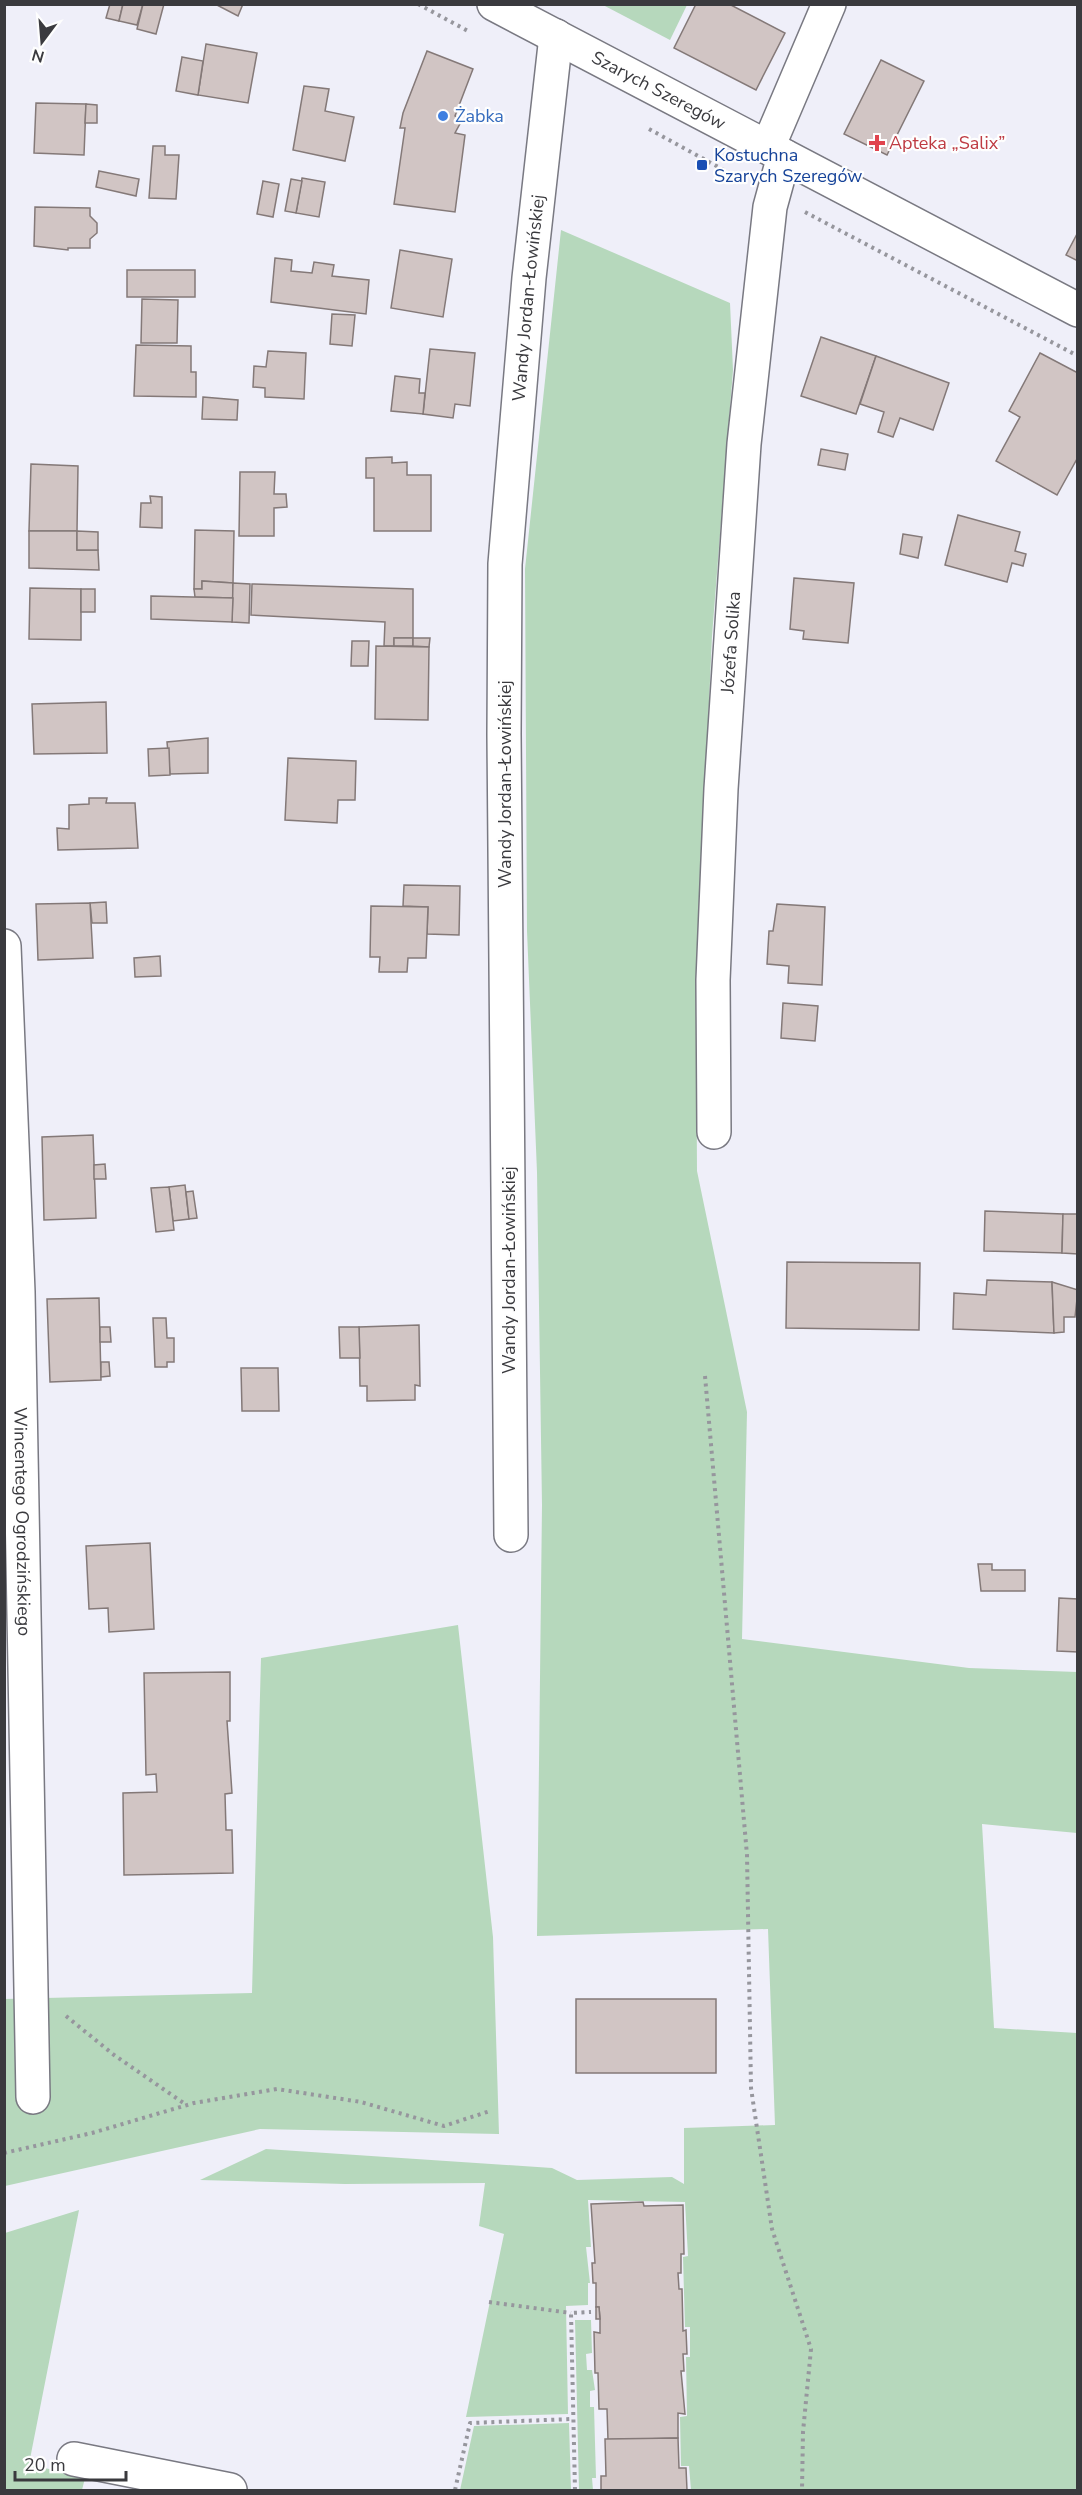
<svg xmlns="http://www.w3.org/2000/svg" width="1082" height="2495" font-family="'Nunito Sans',sans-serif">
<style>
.green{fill:#b6d8bc}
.building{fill:#d1c5c4;stroke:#847978;stroke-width:1.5}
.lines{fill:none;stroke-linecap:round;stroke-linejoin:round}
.minor-casing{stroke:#797982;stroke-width:36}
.path{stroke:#96969d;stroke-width:4;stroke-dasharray:3 4.5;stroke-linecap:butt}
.minor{stroke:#fff;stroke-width:33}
.shop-dot{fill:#3f7fe0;stroke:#fefefe;stroke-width:2}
.health-dot{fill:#e0444e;stroke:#fefefe;stroke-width:2}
.transit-dot{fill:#1a4fb4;stroke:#fefefe;stroke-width:2}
.labels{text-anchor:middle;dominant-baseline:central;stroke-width:4.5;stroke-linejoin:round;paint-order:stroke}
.street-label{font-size:18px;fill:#3a3a3e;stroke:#fefefe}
.shop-label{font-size:18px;fill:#366cbe;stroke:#fefefe;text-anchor:start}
.health-label{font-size:18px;fill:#be3a42;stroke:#fefefe;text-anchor:start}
.transit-label{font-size:18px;fill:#164399;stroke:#fefefe;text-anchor:start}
</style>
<rect width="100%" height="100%" fill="#efeff9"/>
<g class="green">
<path d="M603 5H687L670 40Z"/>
<path d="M561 230 730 303 733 370 712 636 696 994 697 1171 747 1412 742 1639 969 1668 1077 1672V1833L982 1824 994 2028 1077 2033V2490H691L689 2466H681L680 2417 687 2416 686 2357H690V2327H685L683 2257 688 2256 685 2202 588 2200 591 2247H586L590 2283H588V2305L566 2306 568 2414 466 2417 504 2234 479 2226 485 2183 345 2184 200 2180 266 2149 552 2168 577 2180 672 2177 684 2184V2128L775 2125 768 1929 537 1936 542 1505 537 1172 527 931 525 569Z"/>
<path d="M458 1625 493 1937 499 2134 260 2129 5 2186 4 1999 252 1993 261 1658Z"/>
<path d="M79 2210 29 2464 85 2478 82 2490H5V2233Z"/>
<path d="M575 2320H591L592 2353 586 2354 587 2370H592L595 2390 590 2391V2407H594L596 2478H592L593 2490H579Z"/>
<path d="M569 2423 571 2490H460L474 2426Z"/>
</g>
<g class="building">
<path d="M110 4H123L119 21 106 18Z"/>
<path d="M123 4H143L137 25 119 21Z"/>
<path d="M143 4H164L156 34 137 29Z"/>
<path d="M215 4H243L238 16Z"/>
<path d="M696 4H729L785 33 756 90 674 48Z"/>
<path d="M206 44 257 53 248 103 198 95Z"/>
<path d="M427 51 473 69 455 116 462 120 455 133 465 135 455 212 394 204 405 128H400L403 113Z"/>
<path d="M182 57 203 61 198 95 176 91Z"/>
<path d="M881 60 924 81 887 155 844 134Z"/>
<path d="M304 86 329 89 325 111 354 117 345 161 293 150Z"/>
<path d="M36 103 86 104 84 155 34 153Z"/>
<path d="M86 104 97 105V123H85Z"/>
<path d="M153 146H165V155H179L176 199 149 198Z"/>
<path d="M99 171 139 179 136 196 96 187Z"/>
<path d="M302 178 325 182 319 217 296 213Z"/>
<path d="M291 179 302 181 296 213 285 211Z"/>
<path d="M263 181 279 184 273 217 257 214Z"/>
<path d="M35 207 90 208V216L97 223V233L90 239V248H68V250L34 246Z"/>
<path d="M1078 232V261L1066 255Z"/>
<path d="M400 250 452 259 443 317 391 308Z"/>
<path d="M275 258 292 260 291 271 312 273 314 262 334 265 332 276 369 280 366 314 271 302Z"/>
<rect x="127" y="270" width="68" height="27"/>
<path d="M142 299 178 300 177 343H141Z"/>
<path d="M332 314 355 315 352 346 330 344Z"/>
<path d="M821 337 876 356 856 414 801 396Z"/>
<path d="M136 345 191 346V372H196V397L134 396Z"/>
<path d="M430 349 475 353 470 406 455 404 453 418 423 414Z"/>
<path d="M268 351 306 353 304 399 265 397V388L253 387 254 366 266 367Z"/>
<path d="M1040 353 1078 373V457L1057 495 996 461 1020 417 1009 411Z"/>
<path d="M876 356 949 383 933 430 900 418 893 437 878 432 884 412 860 404Z"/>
<path d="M395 376 420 379 419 393H425L423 414 391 411Z"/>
<path d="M203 397 238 400 237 420 202 419Z"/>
<path d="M821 449 848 454 845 470 818 465Z"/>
<path d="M392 457V463L407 462V475H431V531H374V478H366V458Z"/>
<path d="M31 464 78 466 77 531H29Z"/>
<path d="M240 472H275L274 494H286L287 507 274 508V536H239Z"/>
<path d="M150 496 162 497V528L140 527 141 503H151Z"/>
<path d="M958 515 1020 532 1015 551 1026 554 1023 566 1012 563 1007 582 945 565Z"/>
<path d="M195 530 234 531 233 583 202 581V589H194Z"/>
<path d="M29 531H77V550H98L99 570 29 568Z"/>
<path d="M77 531 98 532V550H77Z"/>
<path d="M903 534 922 537 918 558 900 554Z"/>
<path d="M794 578 854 583 848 643 803 639 804 631 790 629Z"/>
<path d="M202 581 233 583V598L195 597 194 589H202Z"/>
<path d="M233 583 250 584 249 623 232 622Z"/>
<path d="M252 584 413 589V638H394V646H384L385 622 251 615Z"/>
<path d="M30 588 81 589V640L29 639Z"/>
<rect x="81" y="589" width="14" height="23"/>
<path d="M151 596 233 598 232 622 151 619Z"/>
<rect x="394" y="638" width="19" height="8"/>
<path d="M413 638H430L429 647 413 646Z"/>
<path d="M352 641H369L368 666H351Z"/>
<path d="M376 646 429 647 428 720 375 719Z"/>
<path d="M106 702 107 753 34 754 32 704Z"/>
<path d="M208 738V773L170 774 167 742Z"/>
<path d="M169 748 170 775 149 776 148 749Z"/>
<path d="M288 758 356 761 355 800H338L337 823 285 820Z"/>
<path d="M89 798H107L106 803H135L138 848 58 850 57 828 69 829V805L89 804Z"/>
<path d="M404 885 460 886 459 935 427 934 428 907 403 906Z"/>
<path d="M106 902 107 923H92L90 903Z"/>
<path d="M90 903 93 958 38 960 36 904Z"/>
<path d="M777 904 825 907 822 985 788 983 789 966 767 964 769 931H773Z"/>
<path d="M371 906 428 907 426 958H408L407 972H379L380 957H370Z"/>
<path d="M160 956 161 976 135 977 134 958Z"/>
<path d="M783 1003 818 1006 815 1041 781 1038Z"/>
<path d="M93 1135 96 1218 44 1220 42 1137Z"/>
<path d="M105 1164 106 1179H94V1165Z"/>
<path d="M185 1185 189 1219 173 1221 169 1187Z"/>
<path d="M169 1187 174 1230 156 1232 151 1188Z"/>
<path d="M193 1191 197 1218 189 1219 186 1192Z"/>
<path d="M985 1211 1063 1214 1062 1253 984 1251Z"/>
<path d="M1063 1214H1078V1254L1062 1253Z"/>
<path d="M787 1262 920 1263 919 1330 786 1328Z"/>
<path d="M987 1280 1052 1282 1054 1333 953 1329 954 1293 986 1295Z"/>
<path d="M1052 1282 1078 1290 1075 1317H1064V1332L1054 1333Z"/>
<path d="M99 1298 101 1380 50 1382 47 1299Z"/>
<path d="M153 1318H166L167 1338H174V1362H167V1367H155Z"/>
<path d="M419 1325 420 1386 415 1385V1400L367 1401V1386H360L359 1327Z"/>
<path d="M100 1327H110L111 1342H100Z"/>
<path d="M339 1327H359L360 1358H340Z"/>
<path d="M101 1362H109L110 1376 101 1377Z"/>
<path d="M241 1368H278L279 1411H242Z"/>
<path d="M150 1543 154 1629 109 1632 108 1608 89 1609 86 1546Z"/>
<path d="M978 1564H992V1570H1025V1591H981Z"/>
<path d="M1059 1598 1078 1599V1652L1057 1651Z"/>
<path d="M230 1672V1721H227L232 1793 225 1794 226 1830H232L233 1873 124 1875 123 1793 157 1792 156 1774 146 1775 144 1673Z"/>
<rect x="576" y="1999" width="140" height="74"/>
<path d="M643 2202 644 2206 683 2205 684 2254H681V2273H678L679 2289H682L683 2331 686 2330 687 2354H683L684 2371H681L685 2414 678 2413V2438L608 2440 607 2409H599L598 2373H595L594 2332 600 2333V2319L599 2307H596V2283H593L592 2263H595L591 2204Z"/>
<path d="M596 2307H599L600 2319H596Z"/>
<path d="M678 2438 679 2468H686L687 2490H601V2476H606L605 2439Z"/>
</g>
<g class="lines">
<g class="minor-casing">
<g id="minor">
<path id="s1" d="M494 4 1078 310"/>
<path d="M768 147 829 4"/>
<path id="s2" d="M4 946 18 1292 33 2097"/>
<path id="s3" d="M714 1132 713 980 721 789 744 444 770 207 784 156"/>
<path id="s4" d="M511 1535 504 734 505 564 529 278 556 36"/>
<path d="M74 2459 230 2490"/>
</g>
</g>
<g class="path">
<path d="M418 4 468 31"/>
<path d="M649 129 742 180"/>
<path d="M805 212 1078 356"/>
<path d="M705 1376 747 1855 751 2088 772 2229 811 2349 803 2432 802 2490"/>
<path d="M66 2016 114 2055 185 2104"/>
<path d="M4 2153 92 2133 194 2103 277 2089 361 2102 444 2126 490 2111"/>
<path d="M489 2302 571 2313"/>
<path d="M455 2490 470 2423 572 2419"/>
<path d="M575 2490 571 2313 591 2312"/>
</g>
<use href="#minor" class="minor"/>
</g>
<circle class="shop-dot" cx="443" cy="116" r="6"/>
<path class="health-dot" d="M874 134h6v6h6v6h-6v6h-6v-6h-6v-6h6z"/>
<rect class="transit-dot" x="696" y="159" width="12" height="12" rx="3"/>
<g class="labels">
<g class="street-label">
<text stroke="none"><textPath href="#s1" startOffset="186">Szarych Szeregów</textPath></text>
<text stroke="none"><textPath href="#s4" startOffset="1238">Wandy Jordan-Łowińskiej</textPath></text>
<text stroke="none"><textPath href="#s3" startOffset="490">Józefa Solika</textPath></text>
<text transform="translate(505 784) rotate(-90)">Wandy Jordan-Łowińskiej</text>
<text transform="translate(509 1270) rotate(-90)">Wandy Jordan-Łowińskiej</text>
<text stroke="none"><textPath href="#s2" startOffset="576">Wincentego Ogrodzińskiego</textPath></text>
</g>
<g class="shop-label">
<text x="455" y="116">Żabka</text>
</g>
<g class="health-label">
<text x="889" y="143">Apteka „Salix”</text>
</g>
<g class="transit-label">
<text x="714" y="155">Kostuchna<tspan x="714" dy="21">Szarych Szeregów</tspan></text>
</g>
</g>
<rect width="1082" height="2495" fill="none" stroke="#3a3a3e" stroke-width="12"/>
<g transform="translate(42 42) rotate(196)" stroke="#fefefe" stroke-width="4.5" paint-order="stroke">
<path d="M0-4.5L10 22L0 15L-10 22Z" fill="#3a3a3e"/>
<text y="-9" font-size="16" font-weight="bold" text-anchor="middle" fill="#3a3a3e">N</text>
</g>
<path d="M15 2471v9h111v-9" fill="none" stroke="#3a3a3e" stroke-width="3"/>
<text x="24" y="2471" font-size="18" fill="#3a3a3e" stroke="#fefefe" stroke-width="4.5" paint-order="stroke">20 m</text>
</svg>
